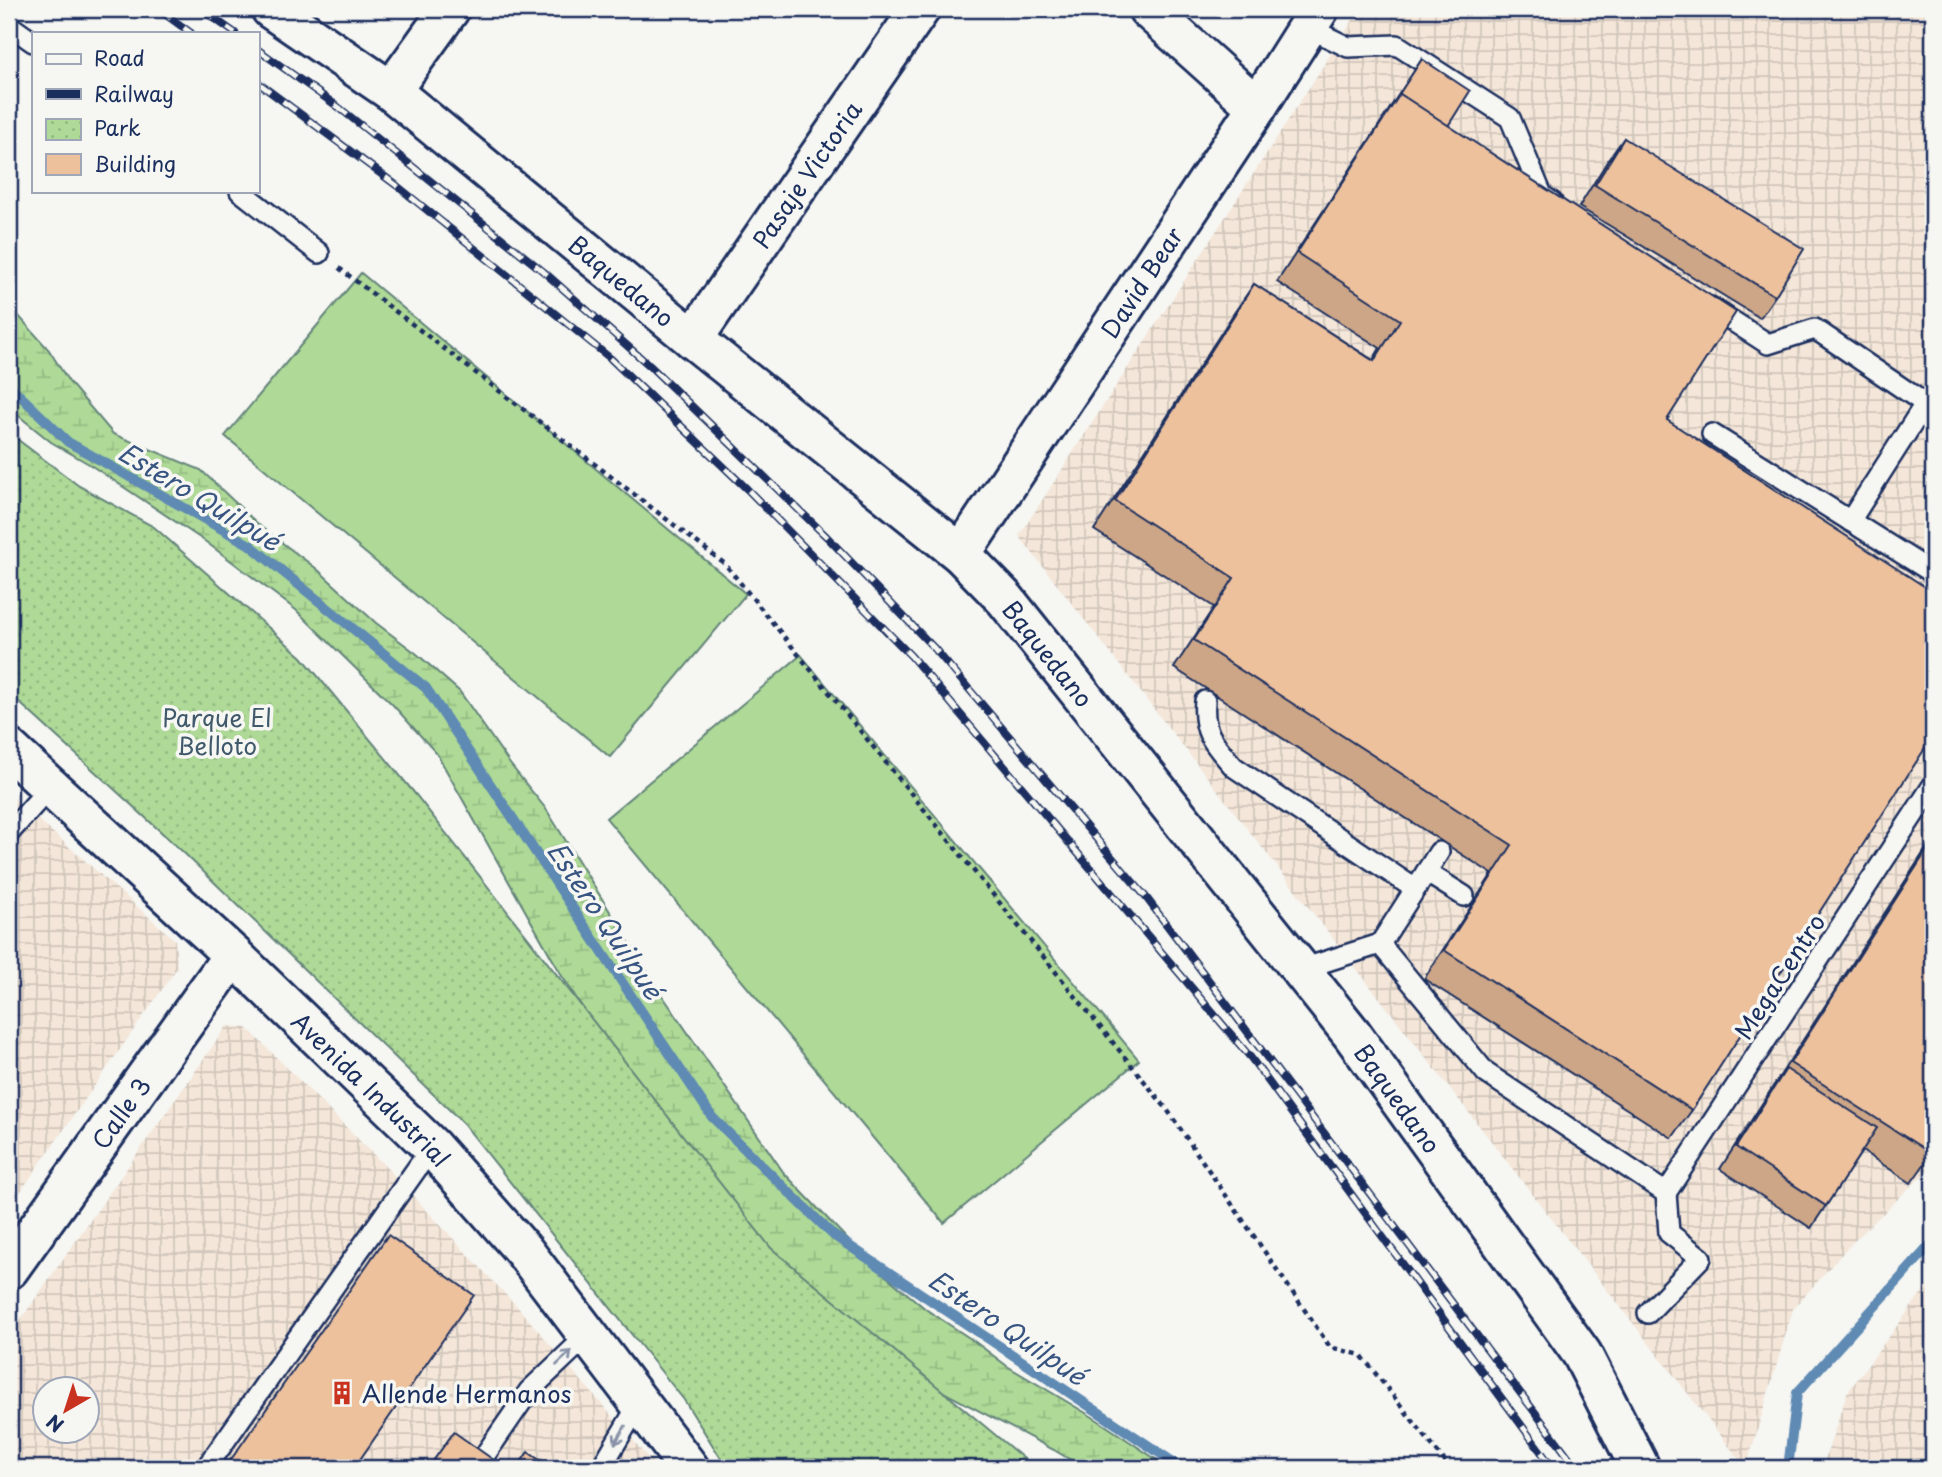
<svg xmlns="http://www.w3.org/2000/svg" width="1942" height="1477" font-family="'Playpen Sans',sans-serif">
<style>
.industrial{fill:url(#industrial-grid);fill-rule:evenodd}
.green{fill:#aed996;stroke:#64847a;stroke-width:2}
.wetland{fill:url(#wetland-marsh);stroke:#64847a;stroke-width:2}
.park{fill:url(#park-dots);stroke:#64847a;stroke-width:2}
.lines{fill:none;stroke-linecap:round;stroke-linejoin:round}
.stream{stroke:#5f8ab3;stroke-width:10}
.service-casing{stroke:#1b2f5e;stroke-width:24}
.minor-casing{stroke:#1b2f5e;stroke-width:44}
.secondary-casing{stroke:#1b2f5e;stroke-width:44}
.path{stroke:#1b2f5e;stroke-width:4.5;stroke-dasharray:5 5;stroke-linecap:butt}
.service{stroke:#f6f6f2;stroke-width:19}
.minor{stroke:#f6f6f2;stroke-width:38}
.secondary{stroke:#f6f6f2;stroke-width:38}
.rail-casing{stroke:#1b2f5e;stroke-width:8}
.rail{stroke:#f6f6f2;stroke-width:5;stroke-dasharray:16;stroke-linecap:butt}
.wall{fill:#cda687;stroke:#1b2f5e;stroke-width:2}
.building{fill:#eec19d;stroke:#1b2f5e;stroke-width:2}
.oneway{stroke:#8892a8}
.labels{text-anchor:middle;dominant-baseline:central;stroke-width:7;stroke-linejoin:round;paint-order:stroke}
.street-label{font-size:24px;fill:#1b2f5e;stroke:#f6f6f2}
.park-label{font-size:24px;fill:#405a6c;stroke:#f6f6f2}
.poi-label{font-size:24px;fill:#1b2f5e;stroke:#f6f6f2;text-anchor:start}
.water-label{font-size:26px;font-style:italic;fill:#385582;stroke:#f6f6f2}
</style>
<defs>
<pattern id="industrial-grid" width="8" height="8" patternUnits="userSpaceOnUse" patternTransform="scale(1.75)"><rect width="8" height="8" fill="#f4e6d8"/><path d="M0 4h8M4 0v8" fill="none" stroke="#d1c6bc"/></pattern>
<pattern id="wetland-marsh" width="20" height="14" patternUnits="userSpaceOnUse" patternTransform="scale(1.75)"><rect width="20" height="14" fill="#aed996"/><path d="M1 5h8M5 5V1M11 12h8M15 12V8" fill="none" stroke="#95bb84"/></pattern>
<pattern id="park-dots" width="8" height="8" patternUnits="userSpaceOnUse" patternTransform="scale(1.75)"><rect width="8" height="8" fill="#aed996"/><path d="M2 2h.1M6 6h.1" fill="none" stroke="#95bb84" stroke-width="1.8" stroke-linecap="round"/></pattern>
</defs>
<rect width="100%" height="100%" fill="#f6f6f2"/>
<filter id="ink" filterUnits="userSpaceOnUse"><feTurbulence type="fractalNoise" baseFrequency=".0143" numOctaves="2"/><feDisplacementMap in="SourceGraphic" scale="14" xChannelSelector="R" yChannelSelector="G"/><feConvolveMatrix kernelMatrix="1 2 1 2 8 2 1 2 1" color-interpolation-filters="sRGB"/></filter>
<g filter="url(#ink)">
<g class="industrial">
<path d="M1360 9H1933V1165L1848 1247 1793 1309 1746 1468 1019 536Z"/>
<path d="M9 794 175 940 177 968 9 1208Z"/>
<path d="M227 1026 247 1028 383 1164 522 1312 657 1468H9V1336ZM46 1390H88V1432H46Z"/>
<path d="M1933 1278V1468H1822L1847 1393Z"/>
</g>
<g class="green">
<path d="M361 273 746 594 610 757 225 436Z"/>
<path d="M801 655 1139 1060 944 1223 606 818Z"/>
</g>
<path class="wetland" d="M9 305 49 350 69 382 113 434 201 470 261 527 317 569 376 623 417 654 460 692 510 764 546 809 662 995 784 1173 869 1262 927 1310 974 1341 1007 1366 1096 1419 1169 1468H1084L1054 1450 905 1372 821 1309 645 1104 562 976 437 754 393 705 296 610 206 542 89 464 51 442 9 408Z"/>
<path class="park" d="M9 433 79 486 154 527 302 657 416 795 771 1248 1035 1468H727L684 1400 463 1123 183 852 9 693Z"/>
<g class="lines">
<g class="stream">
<path d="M9 385 68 442 250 545 426 688 712 1117 833 1235 1182 1468"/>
<path d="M1788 1468 1797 1393 1933 1242"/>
</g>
<g class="service-casing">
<g id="service">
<path d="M9 25 33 42"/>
<path d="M1307 27 1348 47 1397 45 1510 118 1542 195 1552 202"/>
<path d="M240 191 319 253"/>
<path d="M1711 307 1768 344 1815 329 1933 409"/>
<path d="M1712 434 1933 573"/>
<path d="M1850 521 1925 404"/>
<path d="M1205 701C1202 733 1214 744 1234 767L1415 889"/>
<path d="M9 833 50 787"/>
<path d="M1439 852 1380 944 1486 1073 1666 1193 1933 785"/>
<path d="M1426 872 1464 896"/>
<path d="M1302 969 1380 944"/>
<path d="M1648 1313 1701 1258 1669 1233 1666 1193"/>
<path d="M206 1468 432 1147"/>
<path d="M476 1468 529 1391 589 1334"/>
<path d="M601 1468 640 1402"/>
</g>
</g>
<g class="minor-casing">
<g id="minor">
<path id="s1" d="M271 9 391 91 693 339 961 554 1005 599 1352 1034 1582 1354 1640 1468"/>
<path d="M1148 9 1257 107"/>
<path d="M391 91 450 9"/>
<path id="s2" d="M693 339 920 9"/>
<path id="s3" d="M961 554 1257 107 1319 9"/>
<path id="s4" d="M9 1269 233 955"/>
</g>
</g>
<g class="secondary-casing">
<g id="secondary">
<path id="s5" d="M9 749 233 955 432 1147 524 1251 689 1468"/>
</g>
</g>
<path class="path" d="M339 268 725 564 1166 1108 1330 1347 1361 1355 1450 1468"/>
<use href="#service" class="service"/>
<use href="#minor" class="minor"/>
<use href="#secondary" class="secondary"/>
<g class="rail-casing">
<g id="rail">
<path d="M158 9 191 33"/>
<path d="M201 9 235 33"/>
<path d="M257 49 337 106 544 272 650 366 827 537 934 648 1145 896 1577 1468"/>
<path d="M257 82 396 185 610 358 747 489 911 656 1251 1058 1553 1468"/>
</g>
</g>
<use href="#rail" class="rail"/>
</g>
<g class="wall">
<path d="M1422 59 1448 126 1667 420 1692 1110 1672 1138 1424 979 1492 874 1174 668 1214 607 1094 530 1234 313 1254 284 1373 360 1380 348 1277 282Z"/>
<path d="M1624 138 1775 296 1760 318 1579 207 1608 160Z"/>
<path d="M1933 838V1152L1911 1183 1862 1151 1811 1228 1720 1169Z"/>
</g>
<g class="building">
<path d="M1422 59 1470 91 1448 126 1400 94 1390 108Z"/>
<path d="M1400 94 1736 312 1667 420 1933 592V736L1692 1110 1444 950 1512 845 1194 640 1234 578 1115 501 1254 284 1374 361 1400 320 1297 253Z"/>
<path d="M1624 138 1804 249 1775 296 1595 185Z"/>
<path d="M1933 841V1152L1932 1154 1790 1063Z"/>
<path d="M1786 1069 1877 1128 1826 1206 1736 1147Z"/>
<path d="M388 1235 474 1295 354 1468H225Z"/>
<path d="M454 1432 505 1468H428Z"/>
<path d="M528 1452 551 1468H517Z"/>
</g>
<defs><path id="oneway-shaft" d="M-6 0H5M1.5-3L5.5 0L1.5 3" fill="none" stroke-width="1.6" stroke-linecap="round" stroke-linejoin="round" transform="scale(1.75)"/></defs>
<g class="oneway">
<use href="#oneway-shaft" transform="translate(564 1358) rotate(-44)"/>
<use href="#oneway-shaft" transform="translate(620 1435) rotate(121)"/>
</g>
</g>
<defs>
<g id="building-bare" transform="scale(1.89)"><path d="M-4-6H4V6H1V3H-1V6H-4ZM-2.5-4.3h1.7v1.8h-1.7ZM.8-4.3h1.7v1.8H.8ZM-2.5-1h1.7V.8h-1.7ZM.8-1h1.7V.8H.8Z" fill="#c8321e" stroke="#f6f6f2" stroke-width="2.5" paint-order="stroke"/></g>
</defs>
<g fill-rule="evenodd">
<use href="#building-bare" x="342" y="1393"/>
</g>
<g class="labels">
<g class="street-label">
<text stroke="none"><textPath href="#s2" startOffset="200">Pasaje Victoria</textPath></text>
<text stroke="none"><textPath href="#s1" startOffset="444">Baquedano</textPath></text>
<text stroke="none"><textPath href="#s3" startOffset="326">David Bear</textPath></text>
<text stroke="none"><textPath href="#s1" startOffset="1012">Baquedano</textPath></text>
<text transform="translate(1779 976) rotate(-57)">MegaCentro</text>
<text stroke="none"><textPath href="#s5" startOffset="497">Avenida Industrial</textPath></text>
<text stroke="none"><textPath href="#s1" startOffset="1578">Baquedano</textPath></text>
<text stroke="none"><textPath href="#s4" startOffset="192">Calle 3</textPath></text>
</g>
<g class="park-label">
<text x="217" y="717">Parque El<tspan x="217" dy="28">Belloto</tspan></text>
</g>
<g class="poi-label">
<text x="362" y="1393">Allende Hermanos</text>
</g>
<g class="water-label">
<text transform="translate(200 496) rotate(31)">Estero Quilpué</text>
<text transform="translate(606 920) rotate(56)">Estero Quilpué</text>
<text transform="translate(1008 1327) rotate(34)">Estero Quilpué</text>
</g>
</g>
<rect width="1942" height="1477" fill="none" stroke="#f6f6f2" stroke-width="35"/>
<rect x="18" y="18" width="1907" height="1442" fill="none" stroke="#1b2f5e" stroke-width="2.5" filter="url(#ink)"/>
<rect x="32" y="32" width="228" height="161" fill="#f6f6f2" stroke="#9ea6b7" stroke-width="2"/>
<rect x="46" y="54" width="35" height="10" fill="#f6f6f2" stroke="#9ea6b7" stroke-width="2"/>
<text x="94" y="66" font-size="21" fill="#1b2f5e">Road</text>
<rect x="46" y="89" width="35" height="10" fill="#1b2f5e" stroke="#9ea6b7" stroke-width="2"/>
<text x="94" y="102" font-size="21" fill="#1b2f5e">Railway</text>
<rect x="46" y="119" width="35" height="21" fill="url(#park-dots)" stroke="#9ea6b7" stroke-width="2"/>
<text x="94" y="136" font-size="21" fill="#1b2f5e">Park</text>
<rect x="46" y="154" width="35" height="21" fill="#eec19d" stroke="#9ea6b7" stroke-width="2"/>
<text x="94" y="172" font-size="21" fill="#1b2f5e">Building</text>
<g transform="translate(66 1410) rotate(219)"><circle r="33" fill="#f6f6f2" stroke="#9ea6b7" stroke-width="2"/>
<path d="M0-5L12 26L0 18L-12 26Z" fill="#c8321e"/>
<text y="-10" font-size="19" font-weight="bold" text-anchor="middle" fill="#1b2f5e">N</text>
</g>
</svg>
